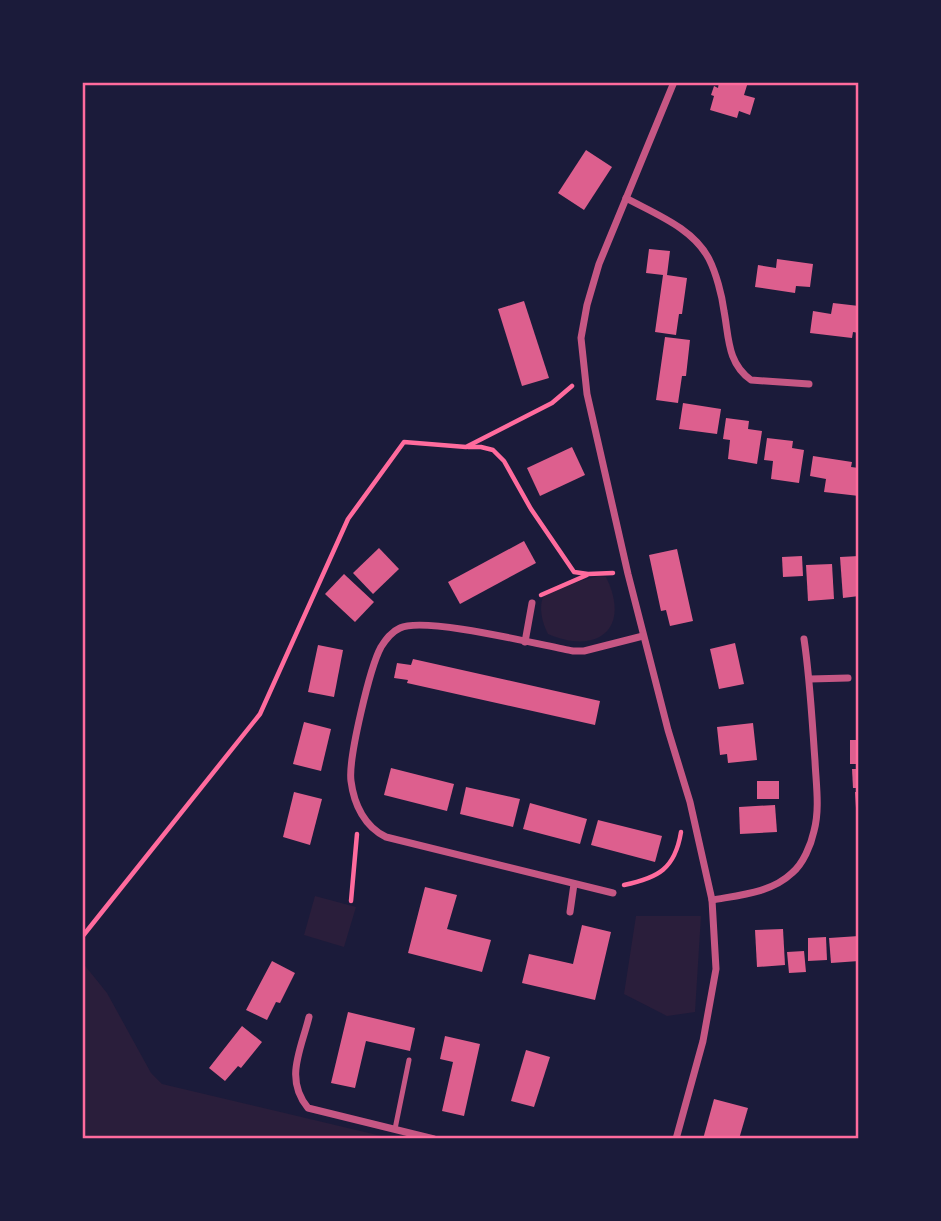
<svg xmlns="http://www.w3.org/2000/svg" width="941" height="1221" font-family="'Fira Sans',sans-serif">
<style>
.green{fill:#2a1e3b}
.building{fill:#dd5f8e}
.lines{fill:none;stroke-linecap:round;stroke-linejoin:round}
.path{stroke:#ff6b9d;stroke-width:4.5}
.service{stroke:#c65784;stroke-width:5}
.minor{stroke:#c65784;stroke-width:7}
.neatline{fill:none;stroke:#ff6b9d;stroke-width:2.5}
</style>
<rect width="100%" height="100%" fill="#1b1b3a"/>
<g class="green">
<path d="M599 576 606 577C632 630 596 655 548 634 542 623 538 606 544 595L580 581Z"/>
<path d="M315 896 356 907 344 947 304 935Z"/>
<path d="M636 916H701L695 1012 667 1016 624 994Z"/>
<path d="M82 962 107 993 151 1073 162 1084 394 1139H82Z"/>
</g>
<g class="building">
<path d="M719 82H748L744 95 755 98 750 115 739 111 737 118 710 110 714 96 711 95 714 86 718 88Z"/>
<path d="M586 150 612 167 584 210 558 193Z"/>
<path d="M649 249 670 251 667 275 687 278 682 314H679L676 335 655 332 663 275 646 273Z"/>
<path d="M777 259 813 264 810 287 796 286 795 293 755 287 758 265 776 268Z"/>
<path d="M524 301 549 378 522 386 498 309Z"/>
<path d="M833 303 859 306V333L853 332 852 338 810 333 813 311 831 314Z"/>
<path d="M665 337 690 340 686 376H682L678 403 656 400Z"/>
<path d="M683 403 721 409 717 434 679 429Z"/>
<path d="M726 418 749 421 748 429 762 431 757 464 728 459 730 440 723 439Z"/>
<path d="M767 438 793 441 792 448 804 450 799 483 771 479 773 461 764 460Z"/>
<path d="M572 447 585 475 540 496 527 468Z"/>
<path d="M813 456 852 462 851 467 859 468V496L824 492 826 479 810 476Z"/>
<path d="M524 541 536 563 460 604 448 582Z"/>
<path d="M379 548 399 569 373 594 353 573Z"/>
<path d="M677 549 693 621 670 626 666 610 661 611 649 555Z"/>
<path d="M802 556 803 576 783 577 782 557Z"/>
<path d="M859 556V596L843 598 840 557Z"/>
<path d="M832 564 834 599 808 601 806 565Z"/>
<path d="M344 574 374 602 355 622 325 594Z"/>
<path d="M735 643 744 684 719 689 710 649Z"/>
<path d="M318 645 343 650 334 697 308 692Z"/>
<path d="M413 659 600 701 595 725 407 683 408 680 394 678 397 663 411 665Z"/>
<path d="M304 722 331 729 321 771 293 764Z"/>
<path d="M753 723 757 760 728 763 727 754 720 755 717 727Z"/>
<rect x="850" y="740" width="9" height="24"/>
<path d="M391 768 454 784 447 811 384 795Z"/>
<path d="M852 769H859V788H853Z"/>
<rect x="757" y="781" width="22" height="18"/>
<path d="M466 787 520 799 513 827 460 814Z"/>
<path d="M294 792 322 799 310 845 283 837Z"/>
<path d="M855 792H859V823H857Z"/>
<path d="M530 803 587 819 580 844 523 829Z"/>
<path d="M775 805 777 832 740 834 739 807Z"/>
<path d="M598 820 662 836 655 862 591 845Z"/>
<path d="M425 887 457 895 447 929 491 940 482 972 408 953Z"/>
<path d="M582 925 611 932 595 1000 522 983 529 954 573 964Z"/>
<path d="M783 929 785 965 757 967 755 930Z"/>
<path d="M859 936V961L831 963 829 938Z"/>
<path d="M826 937 827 960 808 961V938Z"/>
<path d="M804 951 806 972 789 973 787 952Z"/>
<path d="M272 961 295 973 280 1003 276 1002 267 1020 246 1010Z"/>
<path d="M348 1012 415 1028 410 1051 366 1041 355 1088 331 1083Z"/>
<path d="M242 1026 262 1042 241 1068 238 1066 225 1081 209 1068Z"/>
<path d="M445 1036 480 1044 464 1116 442 1111 453 1062 440 1059Z"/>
<path d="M526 1050 550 1057 534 1107 511 1101Z"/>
<path d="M714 1099 748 1108 739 1139H703Z"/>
</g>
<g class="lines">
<g class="path">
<path d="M468 447H481L493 450 504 461 531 509 574 572 588 574 613 573"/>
<path d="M541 595 587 575"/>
<path d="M624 885C658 878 675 869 681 832"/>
<path d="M351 901 357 834"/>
<path d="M82 937 260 714 348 519 404 442 466 447 552 403 572 386"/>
</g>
<path class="service" d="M395 1129 409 1060"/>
<g class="minor">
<path d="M674 82 599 264 587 305 581 338 587 394 628 574 668 730 690 802 712 900 716 969 703 1041 676 1139"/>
<path d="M626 198C655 214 693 228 709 259 716 273 722 295 724 311 729 337 727 363 751 380L809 384"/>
<path d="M525 642 532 603"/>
<path d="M810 679 848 678"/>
<path d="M613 893 386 837C365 827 354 805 351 781 348 759 370 667 381 647 386 639 391 632 400 628 425 616 540 645 573 651H584L643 636"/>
<path d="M712 900C740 895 771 893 792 873 803 864 811 845 814 831 820 809 816 784 815 761 812 720 810 679 804 639"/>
<path d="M570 912 574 884"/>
<path d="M309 1017C301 1050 284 1079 308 1108L434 1139"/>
</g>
</g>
<rect width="941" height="1221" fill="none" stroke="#1b1b3a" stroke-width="168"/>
<rect x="84" y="84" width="773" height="1053" class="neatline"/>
</svg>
